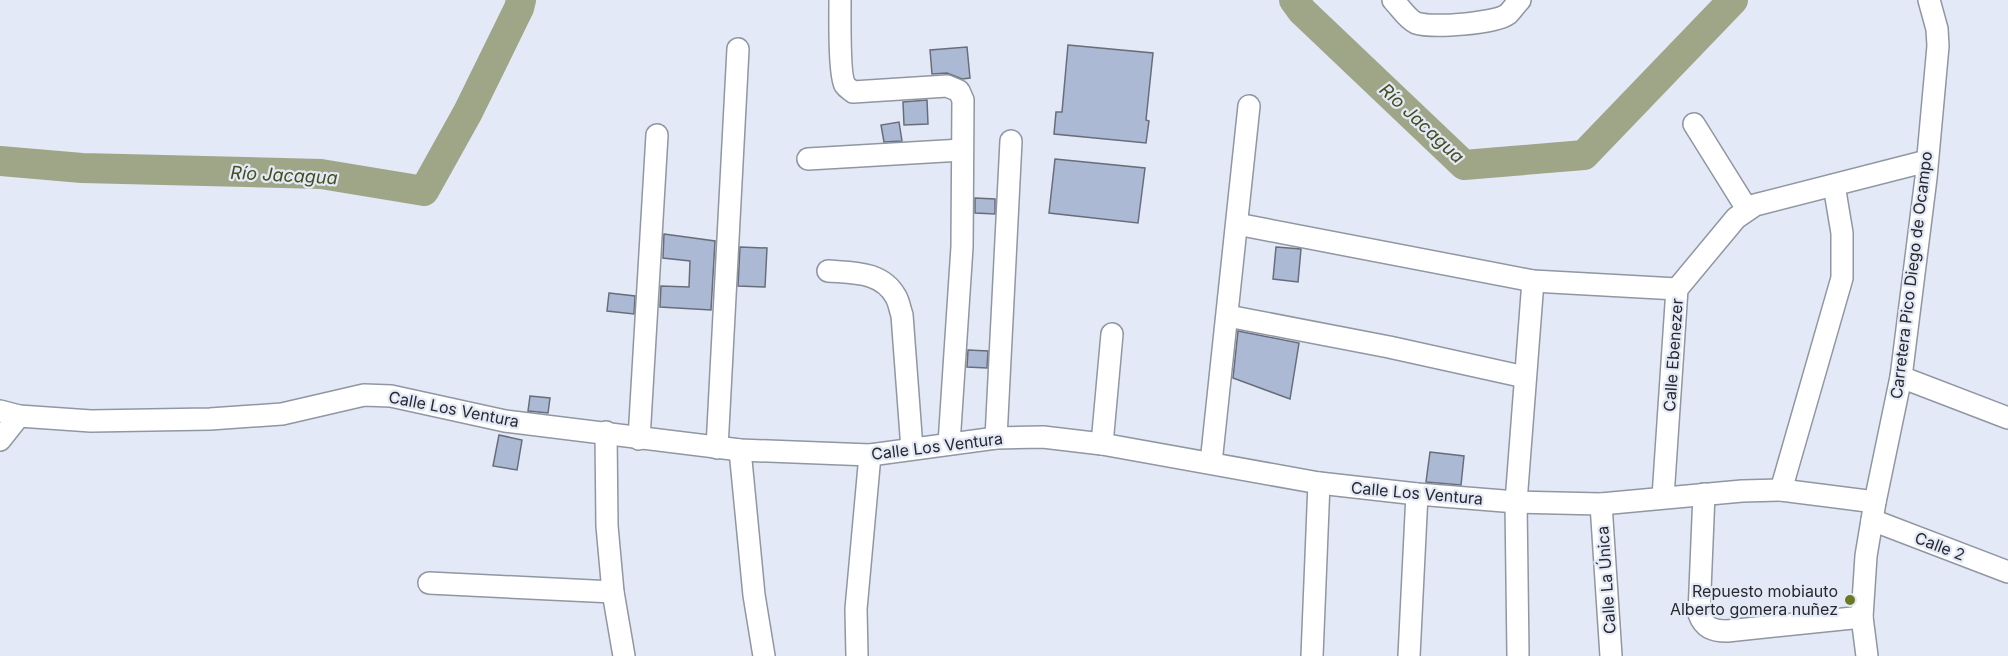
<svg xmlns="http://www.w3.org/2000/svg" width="2008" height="656" font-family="Inter,sans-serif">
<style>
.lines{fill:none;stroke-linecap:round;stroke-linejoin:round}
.river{stroke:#9fa587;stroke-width:30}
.building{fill:#acb9d5;stroke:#686e79;stroke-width:1.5}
.minor-casing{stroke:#9096a2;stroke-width:24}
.minor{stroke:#fff;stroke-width:21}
.poi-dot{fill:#6c7823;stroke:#e3e9f6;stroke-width:2}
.labels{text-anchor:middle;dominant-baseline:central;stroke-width:4.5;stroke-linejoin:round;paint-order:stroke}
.street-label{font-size:16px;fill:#27292e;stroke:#e3e9f6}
.poi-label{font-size:16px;fill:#27292e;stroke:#e3e9f6;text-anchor:end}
.water-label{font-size:18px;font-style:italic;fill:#454d1b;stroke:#e3e9f6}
</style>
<rect width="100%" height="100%" fill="#e3e9f6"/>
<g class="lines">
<g class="river">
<path d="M1294 0 1302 11 1464 165 1584 155 1733 0"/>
<path d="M0 161 82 168 321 174 424 191 468 112 519 8 521 0"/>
</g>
</g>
<g class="building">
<path d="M1068 45 1153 53 1146 120 1149 121 1146 143 1054 134 1056 112H1062Z"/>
<path d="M967 47 970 78 962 79 947 73 932 74 930 50Z"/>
<path d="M927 100 928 124 904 125 903 102Z"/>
<path d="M899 122 902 141 884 142 881 125Z"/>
<path d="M1055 159 1145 168 1138 223 1049 213Z"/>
<path d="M975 198 995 199V214L975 213Z"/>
<path d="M664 234 715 241 711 310 660 307 661 286 689 287 690 261 663 258Z"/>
<path d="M740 247 767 248 765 287 738 286Z"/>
<path d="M1276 247 1301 249 1298 282 1273 279Z"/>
<path d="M609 293 635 296 634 314 607 311Z"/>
<path d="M1238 331 1299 343 1290 399 1233 378Z"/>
<path d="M968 350 988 351 987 368 967 367Z"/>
<path d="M530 396 550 398 548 413 528 411Z"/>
<path d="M499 435 522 440 517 470 493 466Z"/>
<path d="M1430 452 1464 456 1461 485 1426 482Z"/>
</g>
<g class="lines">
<g class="minor-casing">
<g id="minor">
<path d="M1393 0C1400 7 1407 19 1416 23 1432 28 1495 24 1508 14 1512 10 1516 4 1520 0"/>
<path d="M840 1C840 17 839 75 845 85 847 88 851 90 853 92L947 86 959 91 963 100 962 247 949 444"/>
<path d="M1694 124 1747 209"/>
<path d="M808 159 962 150"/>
<path d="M1237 224 1533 281 1677 289"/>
<path d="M828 271C853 273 882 271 896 297 899 302 900 310 902 315L912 449"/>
<path d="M1228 316 1389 347 1525 377"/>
<path d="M1901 377 2008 418"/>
<path d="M0 411 19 416 91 421 210 419 282 414 364 395 391 396 505 421 740 450 870 455 996 438 1043 437 1102 444 1319 483 1417 494 1516 502 1601 504 1742 491 1781 490 1875 502"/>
<path d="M606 432 607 526 613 592 624 656"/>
<path d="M996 438 1011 141"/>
<path d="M639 439 657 135"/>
<path d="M0 440 19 416"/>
<path d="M1102 444 1112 334"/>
<path d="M717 448 738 49"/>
<path d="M740 450 754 595 764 656"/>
<path d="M1211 463 1249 106"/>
<path d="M1781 490 1842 278V233L1834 185"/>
<path d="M1704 494 1699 614C1704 628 1713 631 1727 631L1862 617"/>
<path d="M1663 497 1677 289 1736 218 1755 205 1927 161"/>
<path d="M1601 504 1611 656"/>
<path d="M1872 520 2008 572"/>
<path d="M429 583 613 592"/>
<path d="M1518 654 1516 502 1533 281"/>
<path d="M857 656 856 609 870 455"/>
<path d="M1312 656 1319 483"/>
<path d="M1409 656 1417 494"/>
<path d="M1867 656 1862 617 1866 556 1875 502 1901 377 1926 178 1938 46 1937 29 1929 0"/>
</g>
</g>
<use href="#minor" class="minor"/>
</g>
<circle class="poi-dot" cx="1850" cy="600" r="6"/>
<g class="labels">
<g class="street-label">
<text transform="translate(1911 275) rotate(-83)">Carretera Pico Diego de Ocampo</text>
<text transform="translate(1673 355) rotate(-86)">Calle Ebenezer</text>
<text transform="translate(454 409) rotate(11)">Calle Los Ventura</text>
<text transform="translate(937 446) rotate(-7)">Calle Los Ventura</text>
<text transform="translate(1417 493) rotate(5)">Calle Los Ventura</text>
<text transform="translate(1940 546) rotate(21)">Calle 2</text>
<text transform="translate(1606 580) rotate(-94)">Calle La Única</text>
</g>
<g class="poi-label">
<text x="1838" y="591">Repuesto mobiauto<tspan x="1838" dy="18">Alberto gomera nuñez</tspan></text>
</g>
<g class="water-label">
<text transform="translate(1422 123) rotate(43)">Río Jacagua</text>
<text transform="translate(284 175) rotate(3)">Río Jacagua</text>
</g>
</g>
</svg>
